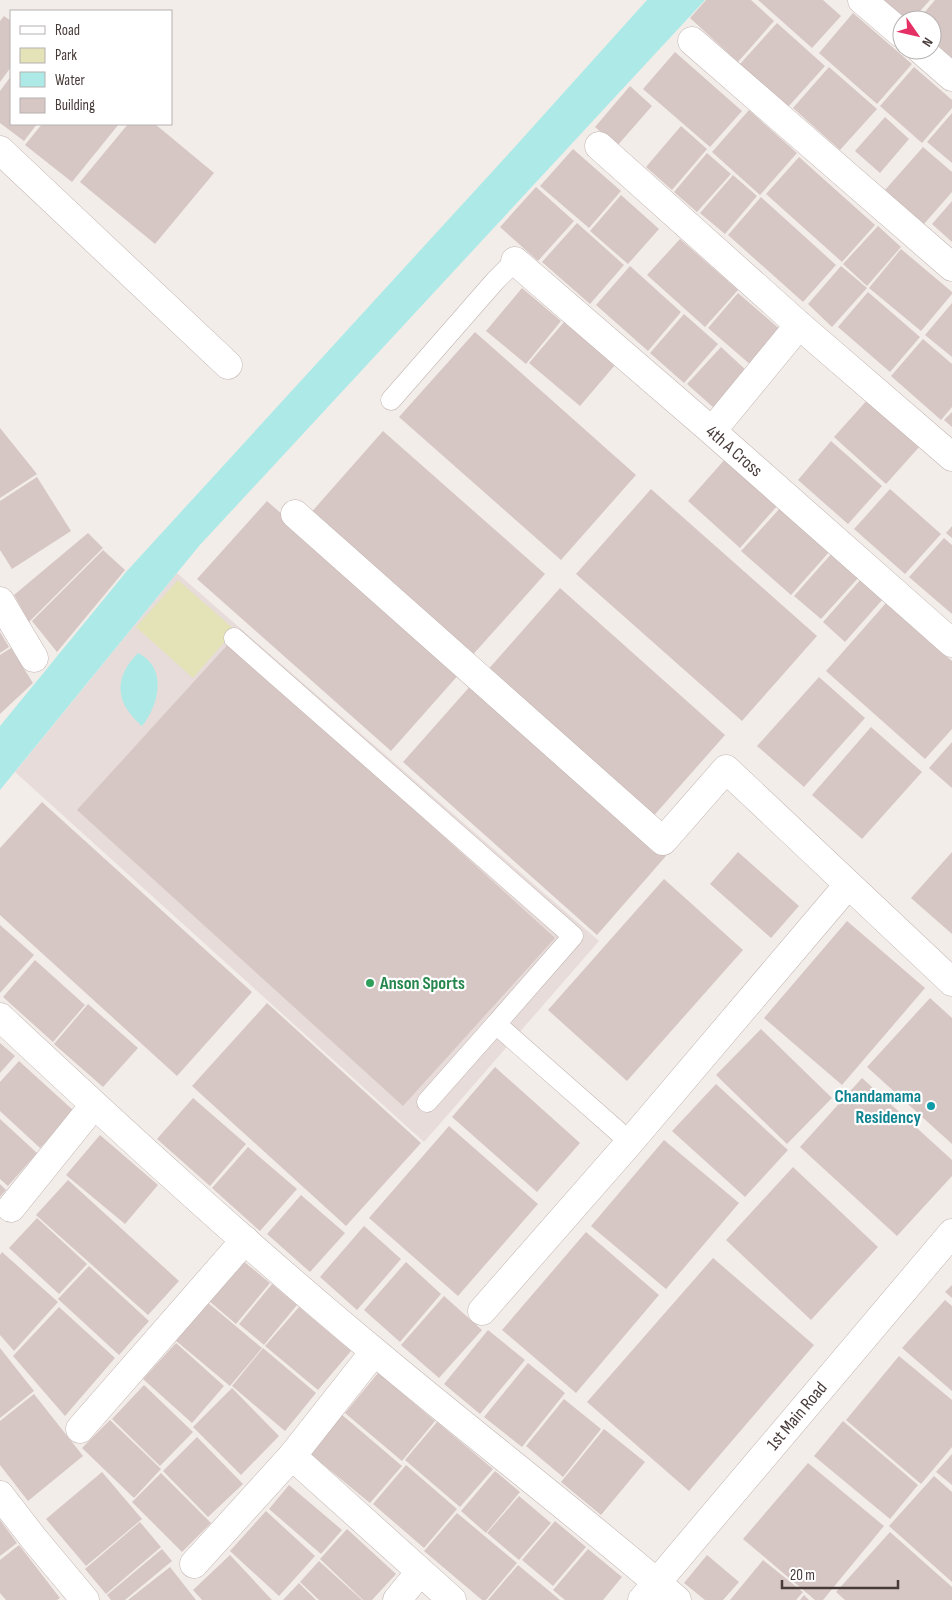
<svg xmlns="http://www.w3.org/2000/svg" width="952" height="1600" font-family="'Sofia Sans Condensed',sans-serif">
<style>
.residential{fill:#e7dcd9}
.green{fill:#e3e3b7}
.water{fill:#adeae7}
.building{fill:#d7c7c4}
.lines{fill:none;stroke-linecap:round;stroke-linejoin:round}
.lane-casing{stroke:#c1b4b1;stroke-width:21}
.street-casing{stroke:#c1b4b1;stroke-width:29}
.lane{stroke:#fff;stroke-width:20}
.street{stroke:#fff;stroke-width:28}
.leisure-dot{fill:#2e9e5b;stroke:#fff;stroke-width:2}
.culture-dot{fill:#0f9aa8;stroke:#fff;stroke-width:2}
.labels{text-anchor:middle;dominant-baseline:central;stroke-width:4.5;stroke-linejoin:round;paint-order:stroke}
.street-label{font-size:18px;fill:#473b39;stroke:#fff}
.leisure-label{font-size:18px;font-weight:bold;fill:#27864d;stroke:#fff;text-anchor:start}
.culture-label{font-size:18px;font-weight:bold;fill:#0d838f;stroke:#fff;text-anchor:end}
</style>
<rect width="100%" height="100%" fill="#f3edea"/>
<path class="residential" d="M177 573 599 941 424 1142 15 772Z"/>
<path class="green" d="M178 580 235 630 193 678 136 627Z"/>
<g class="water">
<path d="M647 0H705L199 546 0 790V726L126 572 512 150Z"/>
<path d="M138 653C168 668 159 705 142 726 115 703 113 678 138 653Z"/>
</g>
<g class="building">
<path d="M706 0H751L774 21 738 62 690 18Z"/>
<path d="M758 0H823L841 16 812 48Z"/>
<path d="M884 0H930L912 20H907Z"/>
<path d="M935 0H952V58L932 40V20H918Z"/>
<path d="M853 13 912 64 877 104 819 53Z"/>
<path d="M4 16 11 21V67L0 82V21Z"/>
<path d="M777 23 825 66 788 107 740 64Z"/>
<path d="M675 52 742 111 710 147 643 89Z"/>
<path d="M829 67 877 109 840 150 793 108Z"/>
<path d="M914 67 952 100V108L922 143 880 106Z"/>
<path d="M11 76V124H37L24 141 0 123V91Z"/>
<path d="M630 86 652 106 617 146 595 127Z"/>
<path d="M749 110 797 153 760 195 712 152Z"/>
<path d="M952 113V163L927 142Z"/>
<path d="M885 117 909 139 880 173 855 151Z"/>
<path d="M42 124H119L72 182 25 145Z"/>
<path d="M128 124H155L214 173 155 244 80 182Z"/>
<path d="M681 126 707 149 672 190 646 167Z"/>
<path d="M923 147 952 172V192L924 224 885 190Z"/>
<path d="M573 149 621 191 589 228 540 186Z"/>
<path d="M707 153 731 174 697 212 674 192Z"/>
<path d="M799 157 875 225 842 262 766 194Z"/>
<path d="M733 175 757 196 725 234 700 213Z"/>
<path d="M536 187 574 221 538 261 500 227Z"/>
<path d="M621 195 659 229 628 264 590 231Z"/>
<path d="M761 197 836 265 803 302 728 235Z"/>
<path d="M952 201V242L932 224Z"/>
<path d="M577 223 624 265 590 304 542 262Z"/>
<path d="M878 226 901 247 867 286 843 264Z"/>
<path d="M680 239 738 290 705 327 647 275Z"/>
<path d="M901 249 952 292V294L921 331 869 288Z"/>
<path d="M630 266 681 312 648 351 596 305Z"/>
<path d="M841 266 867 288 832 327 808 304Z"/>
<path d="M522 288 561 321 526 364 486 331Z"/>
<path d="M868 292 920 337 890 372 838 327Z"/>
<path d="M738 293 782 331 752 366 708 328Z"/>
<path d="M952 303V357L925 335Z"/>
<path d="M684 314 718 344 684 383 650 353Z"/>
<path d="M564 322 615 365 580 406 529 363Z"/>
<path d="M475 332 636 475 561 560 399 417Z"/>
<path d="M923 339 952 364V407L941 420 891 376Z"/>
<path d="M721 347 747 371 714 408 687 384Z"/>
<path d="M869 398 921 445 886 484 834 437Z"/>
<path d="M952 412V427L944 420Z"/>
<path d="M0 428 37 474 0 498Z"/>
<path d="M383 431 545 574 469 659 308 516Z"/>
<path d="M831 441 882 486 848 524 798 480Z"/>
<path d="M726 458 778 505 740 548 688 501Z"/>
<path d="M37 477 71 531 12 569 0 550V501Z"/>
<path d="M651 489 817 636 742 721 576 574Z"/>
<path d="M890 489 941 534 905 574 854 529Z"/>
<path d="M267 501 461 672 391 751 197 579Z"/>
<path d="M781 507 830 551 791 595 741 551Z"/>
<path d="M952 526V538L946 533Z"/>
<path d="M88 533 103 548 29 622 14 595Z"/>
<path d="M944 538 952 545V614L909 577Z"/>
<path d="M103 550 125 570 57 652 32 621Z"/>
<path d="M832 553 859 577 821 619 794 596Z"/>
<path d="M861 579 883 599 845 642 823 622Z"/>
<path d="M560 588 725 735 650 820 485 673Z"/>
<path d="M886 603 952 661V729L925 759 826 671Z"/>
<path d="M0 632 9 647 0 653Z"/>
<path d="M230 642 555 938 403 1106 77 810Z"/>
<path d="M11 648 33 683 0 714V655Z"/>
<path d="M819 677 865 718 804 787 757 746Z"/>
<path d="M472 684 666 856 597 935 403 762Z"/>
<path d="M871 727 922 772 862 839 812 795Z"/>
<path d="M952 742V788L929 768Z"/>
<path d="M42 802 252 992 177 1076 0 915V848Z"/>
<path d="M738 852 799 906 771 938 710 884Z"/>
<path d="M952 852V934L911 898Z"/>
<path d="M664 879 743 950 627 1081 548 1010Z"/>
<path d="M847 921 925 988 842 1085 764 1018Z"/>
<path d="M0 925 34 955 0 993Z"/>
<path d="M35 960 85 1005 53 1042 3 997Z"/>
<path d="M930 998 952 1018V1144L867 1067Z"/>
<path d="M267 1003 421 1143 346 1226 192 1086Z"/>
<path d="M88 1004 138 1048 103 1087 54 1044Z"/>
<path d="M761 1029 832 1098 787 1144 716 1075Z"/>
<path d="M0 1043 15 1056 0 1073Z"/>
<path d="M19 1061 74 1111 40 1148 0 1111V1082Z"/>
<path d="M495 1067 580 1143 537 1192 452 1117Z"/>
<path d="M862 1078 952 1160V1176L897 1236 800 1147Z"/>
<path d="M716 1084 788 1150 745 1197 672 1131Z"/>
<path d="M193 1098 246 1144 210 1186 157 1139Z"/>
<path d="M0 1119 37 1153 8 1186 0 1179Z"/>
<path d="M449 1126 538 1204 458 1296 369 1218Z"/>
<path d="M100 1135 158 1185 125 1224 66 1175Z"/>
<path d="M664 1140 739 1203 666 1289 591 1226Z"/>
<path d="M248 1147 297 1189 260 1231 212 1188Z"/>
<path d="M793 1167 878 1247 811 1320 726 1240Z"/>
<path d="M68 1180 179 1281 148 1315 36 1215Z"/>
<path d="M0 1184 6 1190 0 1197Z"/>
<path d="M301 1195 345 1233 310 1272 267 1234Z"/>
<path d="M37 1218 87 1264 59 1294 9 1248Z"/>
<path d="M364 1226 401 1259 357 1310 320 1277Z"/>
<path d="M586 1232 659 1295 576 1393 502 1330Z"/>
<path d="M2 1252 58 1302 14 1351 0 1335V1255Z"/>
<path d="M713 1258 814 1345 689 1491 587 1402Z"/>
<path d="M242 1260 270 1283 236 1324 209 1301Z"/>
<path d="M406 1262 441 1294 400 1342 364 1310Z"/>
<path d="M89 1266 149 1321 119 1355 58 1299Z"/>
<path d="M272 1284 297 1305 264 1345 239 1324Z"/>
<path d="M952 1285V1298L945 1292Z"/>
<path d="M444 1296 482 1330 439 1378 401 1345Z"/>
<path d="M945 1300 952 1306V1391L902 1348Z"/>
<path d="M207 1302 262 1348 230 1386 175 1340Z"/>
<path d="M59 1307 115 1358 65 1416 13 1356Z"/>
<path d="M299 1307 351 1351 318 1390 265 1346Z"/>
<path d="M488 1330 525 1360 480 1414 444 1384Z"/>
<path d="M176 1343 224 1386 192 1423 143 1379Z"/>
<path d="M0 1348 34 1391 0 1418Z"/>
<path d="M263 1348 316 1393 285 1431 232 1386Z"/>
<path d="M899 1356 952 1400V1447L921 1484 846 1420Z"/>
<path d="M528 1363 565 1393 522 1447 484 1417Z"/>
<path d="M378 1373 435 1421 402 1461 345 1413Z"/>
<path d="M144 1385 193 1432 160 1466 112 1419Z"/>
<path d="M232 1388 279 1436 241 1475 193 1427Z"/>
<path d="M34 1394 83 1456 28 1501 0 1465V1421Z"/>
<path d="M564 1399 601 1429 563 1477 526 1446Z"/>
<path d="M341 1414 402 1466 370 1503 309 1453Z"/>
<path d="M110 1420 161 1469 134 1498 82 1448Z"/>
<path d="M843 1421 918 1485 890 1519 814 1456Z"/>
<path d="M437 1422 493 1469 460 1507 405 1460Z"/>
<path d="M604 1429 645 1462 601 1515 561 1482Z"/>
<path d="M197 1437 243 1484 208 1517 163 1471Z"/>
<path d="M952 1454V1485L936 1472Z"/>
<path d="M808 1463 884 1526 823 1600H815L743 1539Z"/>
<path d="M406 1465 457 1509 424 1548 373 1504Z"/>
<path d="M495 1471 520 1492 486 1533 461 1511Z"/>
<path d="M102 1472 142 1519 86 1566 46 1519Z"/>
<path d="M161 1473 211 1523 182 1552 132 1502Z"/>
<path d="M934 1476 952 1492V1582L889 1526Z"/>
<path d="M289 1485 342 1530 321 1554 269 1509Z"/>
<path d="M519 1496 551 1523 519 1560 487 1533Z"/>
<path d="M266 1511 315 1556 279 1596 230 1551Z"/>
<path d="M457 1513 517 1563 486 1600H482L424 1551Z"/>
<path d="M0 1520 17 1543 0 1556Z"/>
<path d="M555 1521 586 1547 553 1586 522 1560Z"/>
<path d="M140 1522 161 1547 106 1594 85 1569Z"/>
<path d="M347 1529 396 1574 372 1600H363L320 1559Z"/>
<path d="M890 1532 952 1587V1600H845L836 1592Z"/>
<path d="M19 1545 60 1598 57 1600H6L0 1593V1560Z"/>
<path d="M162 1549 172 1561 125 1600H111L107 1595Z"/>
<path d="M588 1549 622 1577 603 1600H565L553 1590Z"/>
<path d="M230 1555 272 1600H202L193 1590Z"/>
<path d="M707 1555 739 1582 723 1600H705L684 1583Z"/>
<path d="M763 1560 803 1592 796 1600H730Z"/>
<path d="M319 1561 362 1600H319L300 1582Z"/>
<path d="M518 1565 560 1600H488Z"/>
<path d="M170 1567 196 1600H128Z"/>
<path d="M299 1583 316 1600H283Z"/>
<path d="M804 1595 809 1600H800Z"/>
</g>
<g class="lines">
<g class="lane-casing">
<g id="lane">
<path d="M391 400 495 281 515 261"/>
<path d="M234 638 573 936 496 1024 630 1142"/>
<path d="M427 1102 496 1024"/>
</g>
</g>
<g class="street-casing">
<g id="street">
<path d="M862 0 902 34"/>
<path d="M692 41 952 267"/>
<path d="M921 50 952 77"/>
<path d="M599 146 799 325 952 457"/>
<path d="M0 150 228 365"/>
<path d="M515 261 712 431 952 643"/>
<path d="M712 431 799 325"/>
<path d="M295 514 663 841 726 769 952 982"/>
<path d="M0 601 34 658"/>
<path d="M0 1017C123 1132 246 1245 375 1352 475 1436 579 1515 677 1600"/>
<path d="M11 1208 94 1105"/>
<path d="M482 1311 630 1142 848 885"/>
<path d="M80 1429 245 1240"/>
<path d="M292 1456 452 1600"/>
<path d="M0 1495 34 1539 85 1600"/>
<path d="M194 1564 292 1456 374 1352"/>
<path d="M397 1600 420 1572"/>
<path d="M642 1600 952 1233"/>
</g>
</g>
<use href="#lane" class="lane"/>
<use href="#street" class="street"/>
</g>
<circle class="leisure-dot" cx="370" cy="983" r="5"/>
<circle class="culture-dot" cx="931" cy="1106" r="5"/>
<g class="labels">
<g class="street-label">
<text transform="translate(734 451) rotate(41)">4th A Cross</text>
<text transform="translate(797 1416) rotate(-50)">1st Main Road</text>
</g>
<g class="leisure-label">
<text x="380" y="983">Anson Sports</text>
</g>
<g class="culture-label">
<text x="921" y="1096">Chandamama<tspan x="921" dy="21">Residency</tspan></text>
</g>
</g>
<rect x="10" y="10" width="162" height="115" fill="#ffffff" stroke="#b5b1b0"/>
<rect x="20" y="26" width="25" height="8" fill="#ffffff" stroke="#b5b1b0"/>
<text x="55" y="35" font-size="15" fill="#473b39">Road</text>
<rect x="20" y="48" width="25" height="15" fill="#e3e3b7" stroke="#b5b1b0"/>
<text x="55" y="60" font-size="15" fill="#473b39">Park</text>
<rect x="20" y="72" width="25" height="15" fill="#adeae7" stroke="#b5b1b0"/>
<text x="55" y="85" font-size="15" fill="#473b39">Water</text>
<rect x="20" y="98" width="25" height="15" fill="#d7c7c4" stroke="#b5b1b0"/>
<text x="55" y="110" font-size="15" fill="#473b39">Building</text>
<g transform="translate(917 35) rotate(124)"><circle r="24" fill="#ffffff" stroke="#b5b1b0"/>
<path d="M0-4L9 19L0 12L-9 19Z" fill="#e53066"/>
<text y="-8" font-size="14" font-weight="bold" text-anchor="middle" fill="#473b39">N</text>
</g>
<path d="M782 1580v8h116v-8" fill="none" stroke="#473b39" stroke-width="2.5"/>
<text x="790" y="1580" font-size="15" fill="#473b39" stroke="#ffffff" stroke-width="4" paint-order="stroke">20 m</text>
</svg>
